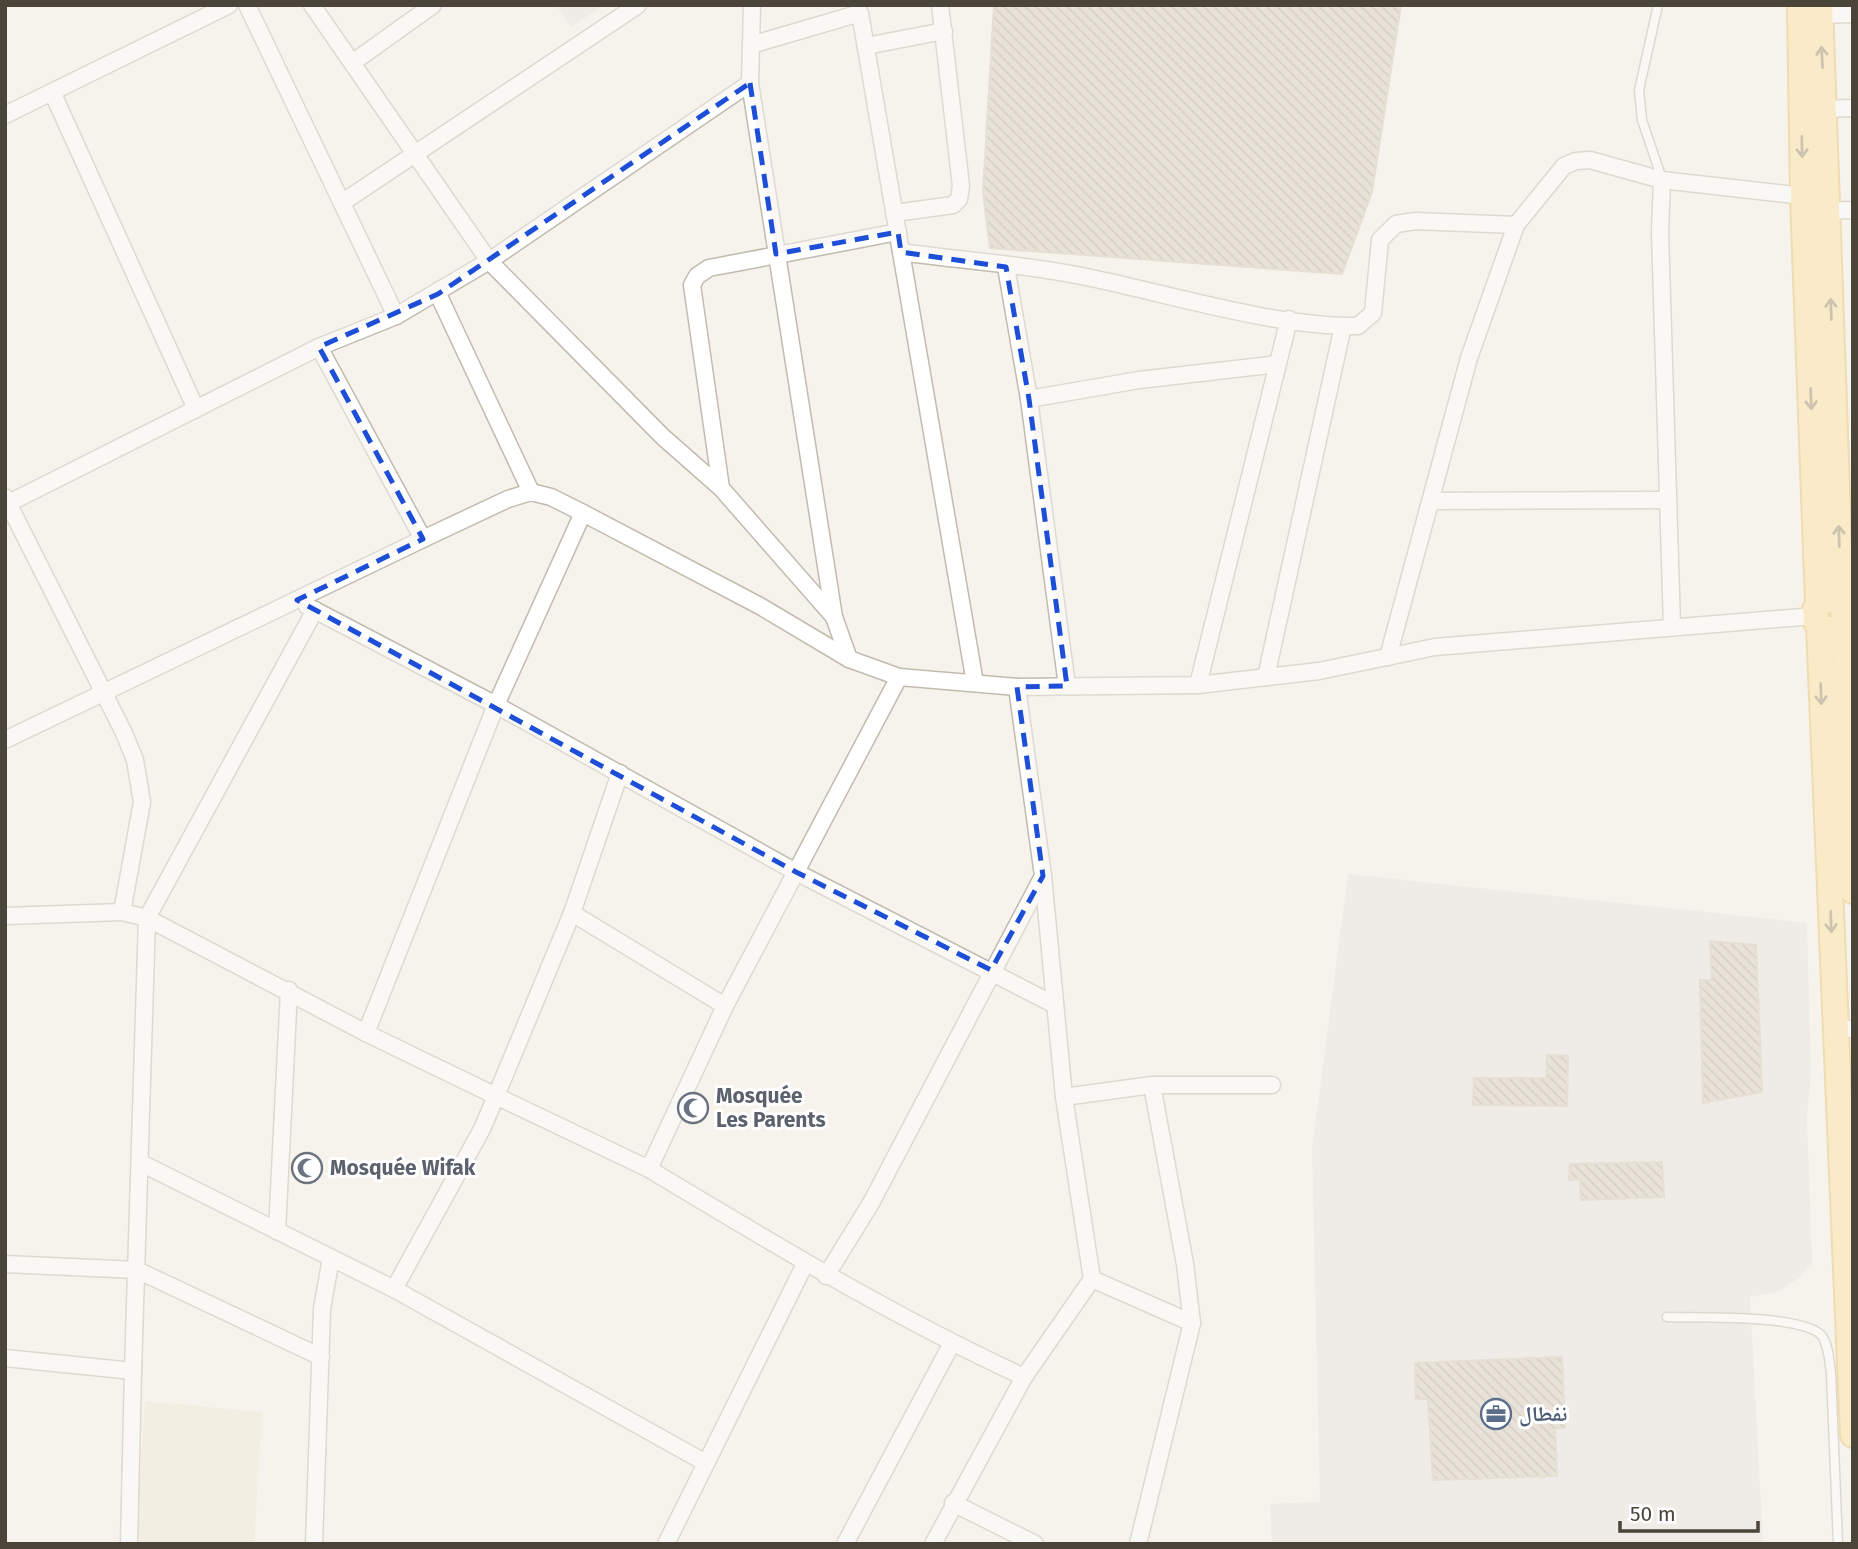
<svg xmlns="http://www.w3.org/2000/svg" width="1858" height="1549" font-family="'Fira Sans','Noto Naskh Arabic',sans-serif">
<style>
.industrial{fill:#e6e2dd}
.education{fill:#efe8d6}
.building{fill:url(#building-back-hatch);stroke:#d3c7b4;stroke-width:2}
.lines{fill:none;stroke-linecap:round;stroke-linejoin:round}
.service-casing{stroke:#c2bbae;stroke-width:11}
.minor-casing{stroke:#c2bbae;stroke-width:19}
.primary-casing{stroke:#e6c16a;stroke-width:28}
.service{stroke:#fff;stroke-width:8}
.minor{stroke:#fff;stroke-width:16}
.primary{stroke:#ffe39c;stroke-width:24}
.oneway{stroke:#9c8c66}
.marked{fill:none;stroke:#1d4ed8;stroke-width:5;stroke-dasharray:14 9;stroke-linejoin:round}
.labels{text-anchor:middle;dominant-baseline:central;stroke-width:6;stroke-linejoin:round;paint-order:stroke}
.worship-label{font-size:21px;font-weight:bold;fill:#5b616d;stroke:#fff;text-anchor:start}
.service-label{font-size:21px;font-weight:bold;fill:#4e5e75;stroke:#fff;text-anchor:start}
</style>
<defs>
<pattern id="building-back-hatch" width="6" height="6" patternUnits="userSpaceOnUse" patternTransform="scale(1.75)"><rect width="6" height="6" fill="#d8cfc1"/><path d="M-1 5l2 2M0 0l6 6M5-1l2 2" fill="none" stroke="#b1aa9e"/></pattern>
</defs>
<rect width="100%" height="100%" fill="#f6f3ec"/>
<g class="industrial">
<path d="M556 5H604L571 27Z"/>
<path d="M1348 874 1807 923 1811 1073 1807 1118 1812 1262 1800 1277 1778 1292 1750 1297 1763 1544H1272L1270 1504 1320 1502 1312 1149Z"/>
</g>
<path class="education" d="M145 1401 262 1412 254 1544H135Z"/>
<g class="building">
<path d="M994 5H1401L1372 192 1342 274 990 248 983 192Z"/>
<path d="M1710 941 1756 945 1762 1092 1703 1103 1700 980H1712Z"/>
<path d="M1547 1055 1568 1056 1567 1106 1473 1105 1474 1078H1546Z"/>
<path d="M1662 1162 1664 1197 1581 1200 1580 1179 1569 1180 1570 1164Z"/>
<path d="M1562 1357 1565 1428H1555L1557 1476 1433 1480 1428 1399H1416L1415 1363Z"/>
</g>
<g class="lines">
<g class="service-casing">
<g id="service">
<path d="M1658 5 1639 90 1642 120 1662 179"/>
<path d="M1667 1317C1697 1318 1804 1314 1822 1336 1829 1346 1829 1361 1831 1373L1838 1544"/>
</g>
</g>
<g class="minor-casing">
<g id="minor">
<path d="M247 5 396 316 489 261 750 83 751 45 860 13 975 683"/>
<path d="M312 5 489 261 663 437 721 488 834 617"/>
<path d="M1813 15 1853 14"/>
<path d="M751 45 752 5"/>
<path d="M866 46 944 31"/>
<path d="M352 63 433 5"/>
<path d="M750 83 834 617 849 659"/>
<path d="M53 94 196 409"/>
<path d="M1824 109 1853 108"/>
<path d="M5 115 229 5"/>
<path d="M343 202 638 5"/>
<path d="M1820 211 1853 210"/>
<path d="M895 213 953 205 959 199 961 186 940 5"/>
<path d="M901 252C965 261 1033 265 1096 279 1176 296 1276 327 1358 326L1373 313 1380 240 1396 224 1415 221 1516 225"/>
<path d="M1006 267 1029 399 1067 686"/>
<path d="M438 294 531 492"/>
<path d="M319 347 423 539"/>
<path d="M1029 399 1139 380 1278 364"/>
<path d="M721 488 692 285 697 276 709 268 898 232"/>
<path d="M5 497 124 733 135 760 142 802 122 912"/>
<path d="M1431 501 1667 500"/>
<path d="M5 505 319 347 396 316"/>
<path d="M583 513 496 705 366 1033 496 1096 482 1129 394 1289 706 1463"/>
<path d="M307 606 496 705 796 872 1055 1005"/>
<path d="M1672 627 1660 232 1662 180 1803 196"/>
<path d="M1388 657 1469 358 1516 225 1564 166 1576 161 1590 160 1662 180"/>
<path d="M899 677 725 1006 649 1169C772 1243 894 1317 1024 1377"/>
<path d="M1266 677 1343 326"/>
<path d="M1198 685 1289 319"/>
<path d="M5 740 423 539 508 499 531 492 551 497 583 513 760 606 849 659 899 677 1017 687 1198 685 1319 671 1435 647 1814 616"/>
<path d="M620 773 572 913 496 1096 649 1169"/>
<path d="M1043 876 1064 1097 1092 1279 1192 1323 1138 1544"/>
<path d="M572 913 725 1006"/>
<path d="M5 916 122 912 147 918 366 1033"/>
<path d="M1835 1029H1853"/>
<path d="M1152 1085 1185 1264 1192 1323"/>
<path d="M1064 1097 1152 1085H1272"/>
<path d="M141 1163 394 1289"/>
<path d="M277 1231 289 990"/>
<path d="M5 1264 137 1270 321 1357"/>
<path d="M826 1276 871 1203 1043 876 1017 687"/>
<path d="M5 1358 133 1371 147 918 315 610"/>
<path d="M953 1503 1035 1544"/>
<path d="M129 1544 133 1371"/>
<path d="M314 1544 322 1309 331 1258"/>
<path d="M666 1544 805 1264"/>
<path d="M845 1544 952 1343"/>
<path d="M933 1544 1024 1377 1092 1279"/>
</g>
</g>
<g class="primary-casing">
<g id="primary">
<path d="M1800 5 1803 196 1818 604"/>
<path d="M1820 5 1841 605 1845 616C1841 631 1826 634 1816 622L1815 609C1822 599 1831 597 1841 605"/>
<path d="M1843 622 1853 891"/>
<path d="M1819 626 1853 1435"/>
</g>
</g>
<use href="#service" class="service"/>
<use href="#minor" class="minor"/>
<use href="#primary" class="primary"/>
</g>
<defs><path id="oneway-shaft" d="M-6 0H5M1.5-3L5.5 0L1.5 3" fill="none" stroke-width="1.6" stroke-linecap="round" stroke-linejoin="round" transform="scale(1.75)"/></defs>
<g class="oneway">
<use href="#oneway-shaft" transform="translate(1822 57) rotate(-93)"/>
<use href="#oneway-shaft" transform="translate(1802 147) rotate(89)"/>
<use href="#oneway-shaft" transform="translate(1831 309) rotate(-92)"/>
<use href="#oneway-shaft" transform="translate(1811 399) rotate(88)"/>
<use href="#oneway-shaft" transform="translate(1839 536) rotate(-92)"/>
<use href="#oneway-shaft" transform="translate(1821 694) rotate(88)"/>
<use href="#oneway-shaft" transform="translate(1831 922) rotate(88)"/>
</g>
<path d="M0 0H1858V1549H0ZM750 83 776 254 898 232 901 252 1006 267 1029 399 1067 686 1017 687 1043 876 991 970 796 872 297 600 423 539 319 347 438 294Z" fill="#f6f3ec" fill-opacity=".55" fill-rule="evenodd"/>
<path class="marked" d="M750 83 776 254 898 232 901 252 1006 267 1029 399 1067 686 1017 687 1043 876 991 970 796 872 297 600 423 539 319 347 438 294Z"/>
<defs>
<g id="mosque-ring" transform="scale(1.575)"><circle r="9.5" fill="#fff" stroke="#6b7280" stroke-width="1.5"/><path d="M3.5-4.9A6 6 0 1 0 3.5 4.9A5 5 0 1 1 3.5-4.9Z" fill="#6b7280"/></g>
<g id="office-ring" transform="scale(1.575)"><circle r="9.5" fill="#fff" stroke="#5c6f8a" stroke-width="1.5"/><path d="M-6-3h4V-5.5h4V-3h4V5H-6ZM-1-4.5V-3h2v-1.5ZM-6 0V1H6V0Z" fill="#5c6f8a"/></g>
</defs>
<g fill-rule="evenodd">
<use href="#mosque-ring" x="693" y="1108"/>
<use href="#mosque-ring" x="307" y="1168"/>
<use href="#office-ring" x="1496" y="1414"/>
</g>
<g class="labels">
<g class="worship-label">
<text x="716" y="1096">Mosquée<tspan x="716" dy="24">Les Parents</tspan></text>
<text x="330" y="1168">Mosquée Wifak</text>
</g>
<g class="service-label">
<text x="1519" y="1414">نفطال</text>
</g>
</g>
<rect width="1858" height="1549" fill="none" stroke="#4b4439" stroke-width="14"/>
<path d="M1620 1521v10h138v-10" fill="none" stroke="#4b4439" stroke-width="3.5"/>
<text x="1630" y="1521" font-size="21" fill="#4b4439" stroke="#ffffff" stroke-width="5" paint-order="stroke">50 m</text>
</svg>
